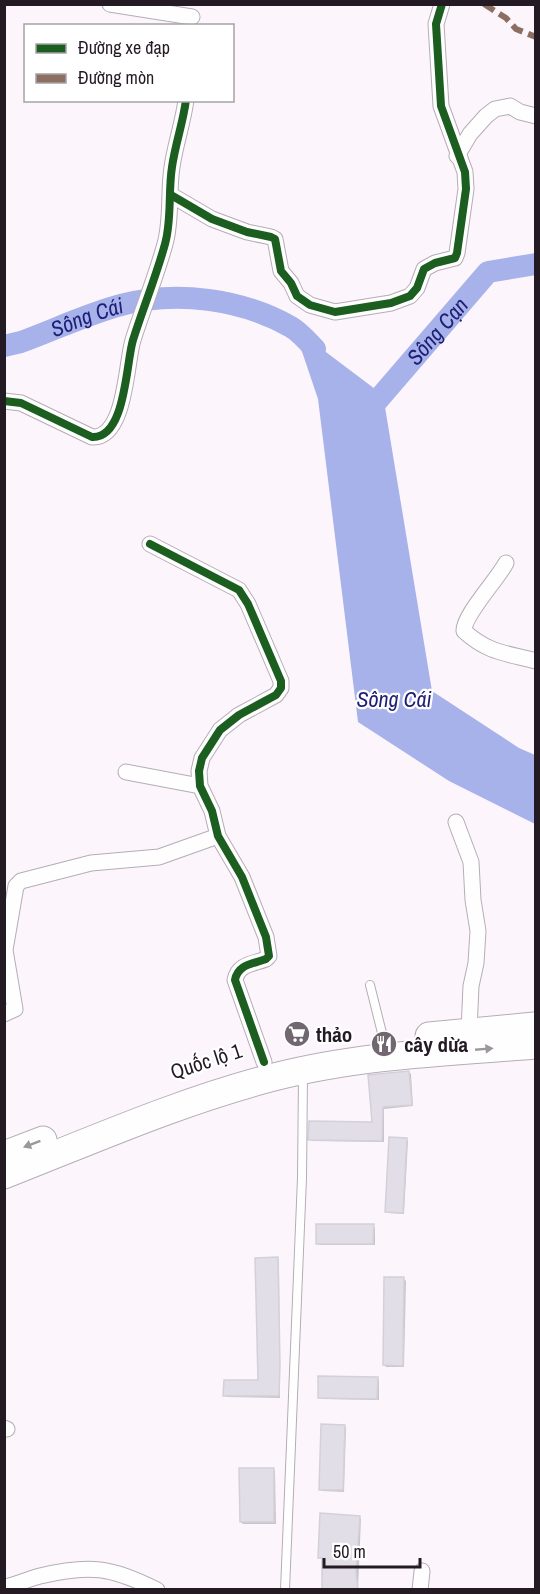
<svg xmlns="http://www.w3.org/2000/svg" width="540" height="1594" font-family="'Archivo Narrow',sans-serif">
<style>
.water{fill:#a8b2ea}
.shadow{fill:#0003}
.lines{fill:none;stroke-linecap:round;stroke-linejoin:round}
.river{stroke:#a8b2ea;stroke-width:22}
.building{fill:#e2dee7;stroke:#d4d0d9;stroke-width:1.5}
.lane-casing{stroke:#b4adb5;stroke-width:10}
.street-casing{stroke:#b4adb5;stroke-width:17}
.highway-casing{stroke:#b4adb5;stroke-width:29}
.lane{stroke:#fffeff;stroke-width:8}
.street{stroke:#fffeff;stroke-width:15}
.highway{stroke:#fffeff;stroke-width:27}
.quiet{stroke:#8d6e63;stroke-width:6;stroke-dasharray:12 6;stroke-linecap:butt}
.cycleway-casing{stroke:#fff;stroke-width:11}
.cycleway{stroke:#1b5e20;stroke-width:8}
.oneway{fill:#9c979c}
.labels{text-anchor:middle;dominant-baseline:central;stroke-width:4.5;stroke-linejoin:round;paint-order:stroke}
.poi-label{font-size:21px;font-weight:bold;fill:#241a24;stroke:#fff;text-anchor:start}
.street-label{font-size:21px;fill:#241a24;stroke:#fff}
.water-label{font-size:22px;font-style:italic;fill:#1e2077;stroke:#fff}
</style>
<rect width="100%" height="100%" fill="#fcf6fc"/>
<path class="water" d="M294 328 383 395 432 691 519 748 535 755V824L449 781 358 722 318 399Z"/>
<g class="shadow">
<path d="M409 1072 411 1074 413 1106 384 1109V1142L312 1141 310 1139 373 1124 369 1077Z"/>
<path d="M407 1139 408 1141 404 1214 388 1213 386 1211Z"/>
<path d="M373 1226 375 1228V1245H319L318 1243Z"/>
<path d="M278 1259 279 1261 280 1398 227 1397 225 1395 260 1382Z"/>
<path d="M404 1279 406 1281 404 1367H386L384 1365Z"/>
<path d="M377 1378 379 1380V1400L321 1399 319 1397Z"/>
<path d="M344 1426 346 1428 344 1492 322 1491 321 1489Z"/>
<path d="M274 1470 275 1471 276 1524H243L241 1522Z"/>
<path d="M359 1517 361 1519 358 1590H324V1559L319 1557Z"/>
</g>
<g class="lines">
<g class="river">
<path id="s1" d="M4 346 21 342C54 330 87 314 121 305 176 290 242 299 291 327 300 332 308 342 315 349"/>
<path id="s2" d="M364 416 488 272 536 264"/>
</g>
</g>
<g class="building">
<path d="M409 1071 412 1105 383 1107 382 1141 308 1140 309 1121 372 1122 368 1075Z"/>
<path d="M389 1137 407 1138 403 1213 385 1212Z"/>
<path d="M316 1224H374L373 1244H316Z"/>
<path d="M278 1257 280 1365 279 1396H223L224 1380H258L255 1258Z"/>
<path d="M384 1277H404L403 1366 383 1365Z"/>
<path d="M318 1376 378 1377 377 1399 318 1398Z"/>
<path d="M321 1424 345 1425 343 1490H319Z"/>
<path d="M239 1468H274V1522H240Z"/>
<path d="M320 1513 360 1516 356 1572 358 1590H322V1558H318Z"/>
</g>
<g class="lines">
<g class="lane-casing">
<g id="lane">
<path d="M370 985 384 1041"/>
<path d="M285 1590 302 1178 303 1076"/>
</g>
</g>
<g class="street-casing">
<g id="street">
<path d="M110 4 192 17"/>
<path d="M457 156 470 134 486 116 495 109 510 106 520 112 536 116"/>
<path d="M171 195 212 219 247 232 271 237 275 239 281 271 291 283 297 296 310 305 335 312 391 303 410 296 417 288 424 269 435 263 455 258 457 253 466 189 465 172 441 106 436 24 442 4"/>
<path d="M4 401 21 403 92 437C126 439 126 362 133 340 143 308 156 277 165 244 172 219 168 193 172 167 175 145 183 123 186 100"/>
<path d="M150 544 239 590 248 604 281 681V688L276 695 239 715 220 730 202 758 199 771 200 786 212 811 218 836 242 877 266 937 269 956 266 959C253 964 238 964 235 980L264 1062"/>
<path d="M506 563C497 580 463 616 464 631 488 653 506 653 536 661"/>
<path d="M126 772 200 786"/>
<path d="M456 822 471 862 473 900 478 931 476 963 471 986 469 1031"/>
<path d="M4 1014 15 1009 5 950 16 886 21 881 91 863 159 857 218 836"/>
<path d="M4 1428 7 1429"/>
<path d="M4 1587C16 1585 28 1579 40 1576 89 1564 112 1567 157 1590"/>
<path d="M420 1590 422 1571"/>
</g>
</g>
<g class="highway-casing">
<g id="highway">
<path d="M429 1036 534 1026"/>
<path d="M4 1155 43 1140"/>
<path d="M4 1175C93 1140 181 1101 274 1077 359 1055 448 1052 536 1045"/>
</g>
</g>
<use href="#lane" class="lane"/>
<use href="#street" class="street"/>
<use href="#highway" class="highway"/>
<path class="quiet" d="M484 4 506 18 516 29 536 37"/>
<g class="cycleway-casing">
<g id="cycleway">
<path d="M171 195 212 219 247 232 271 237 275 239 281 271 291 283 297 296 310 305 335 312 391 303 410 296 417 288 424 269 435 263 455 258 457 253 466 189 465 172 441 106 436 24 442 4"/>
<path d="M4 401 21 403 92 437C126 439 126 362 133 340 143 308 156 277 165 244 172 219 168 193 172 167 175 145 183 123 186 100"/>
<path d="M150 544 239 590 248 604 281 681V688L276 695 239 715 220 730 202 758 199 771 200 786 212 811 218 836 242 877 266 937 269 956 266 959C253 964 238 964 235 980L264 1062"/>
</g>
</g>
<use href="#cycleway" class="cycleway"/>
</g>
<defs><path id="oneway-solid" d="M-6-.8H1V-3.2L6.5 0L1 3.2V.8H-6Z" transform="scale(1.5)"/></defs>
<g class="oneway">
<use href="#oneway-solid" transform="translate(484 1049) rotate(-5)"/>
<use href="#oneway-solid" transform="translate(32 1144) rotate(159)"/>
</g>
<defs>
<g id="supermarket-disc" transform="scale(1.35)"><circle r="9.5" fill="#706770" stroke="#fff"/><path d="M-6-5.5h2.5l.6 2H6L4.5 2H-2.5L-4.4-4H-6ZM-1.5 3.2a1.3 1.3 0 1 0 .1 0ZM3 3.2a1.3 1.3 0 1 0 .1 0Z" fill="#fff"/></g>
<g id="restaurant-disc" transform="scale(1.35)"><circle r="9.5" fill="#706770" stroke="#fff"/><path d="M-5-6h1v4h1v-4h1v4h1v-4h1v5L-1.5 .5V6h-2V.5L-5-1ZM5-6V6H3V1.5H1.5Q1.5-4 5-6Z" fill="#fff"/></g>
</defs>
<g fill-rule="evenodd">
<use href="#supermarket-disc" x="297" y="1034"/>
<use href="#restaurant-disc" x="384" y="1044"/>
</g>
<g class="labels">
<g class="poi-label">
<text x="316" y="1034">thảo</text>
<text x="404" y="1044">cây dừa</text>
</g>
<g class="street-label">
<text transform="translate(206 1061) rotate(-18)">Quốc lộ 1</text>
</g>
<g class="water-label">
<text stroke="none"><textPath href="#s1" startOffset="88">Sông Cái</textPath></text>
<text stroke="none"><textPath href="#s2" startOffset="112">Sông Cạn</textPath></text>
<text x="394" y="699">Sông Cái</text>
</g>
</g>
<rect width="540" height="1594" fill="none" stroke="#241a24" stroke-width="12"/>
<rect x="24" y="24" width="210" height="78" fill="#ffffff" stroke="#a7a3a7" stroke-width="1.5"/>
<rect x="36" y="44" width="30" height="9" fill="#1b5e20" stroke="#a7a3a7" stroke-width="1.5"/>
<text x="78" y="54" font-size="18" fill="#241a24">Đường xe đạp</text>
<rect x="36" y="74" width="30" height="9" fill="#8d6e63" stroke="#a7a3a7" stroke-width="1.5"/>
<text x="78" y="84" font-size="18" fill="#241a24">Đường mòn</text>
<path d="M324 1558v9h96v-9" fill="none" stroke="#241a24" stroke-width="3"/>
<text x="333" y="1558" font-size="18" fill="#241a24" stroke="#ffffff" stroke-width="4.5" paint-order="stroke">50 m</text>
</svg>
